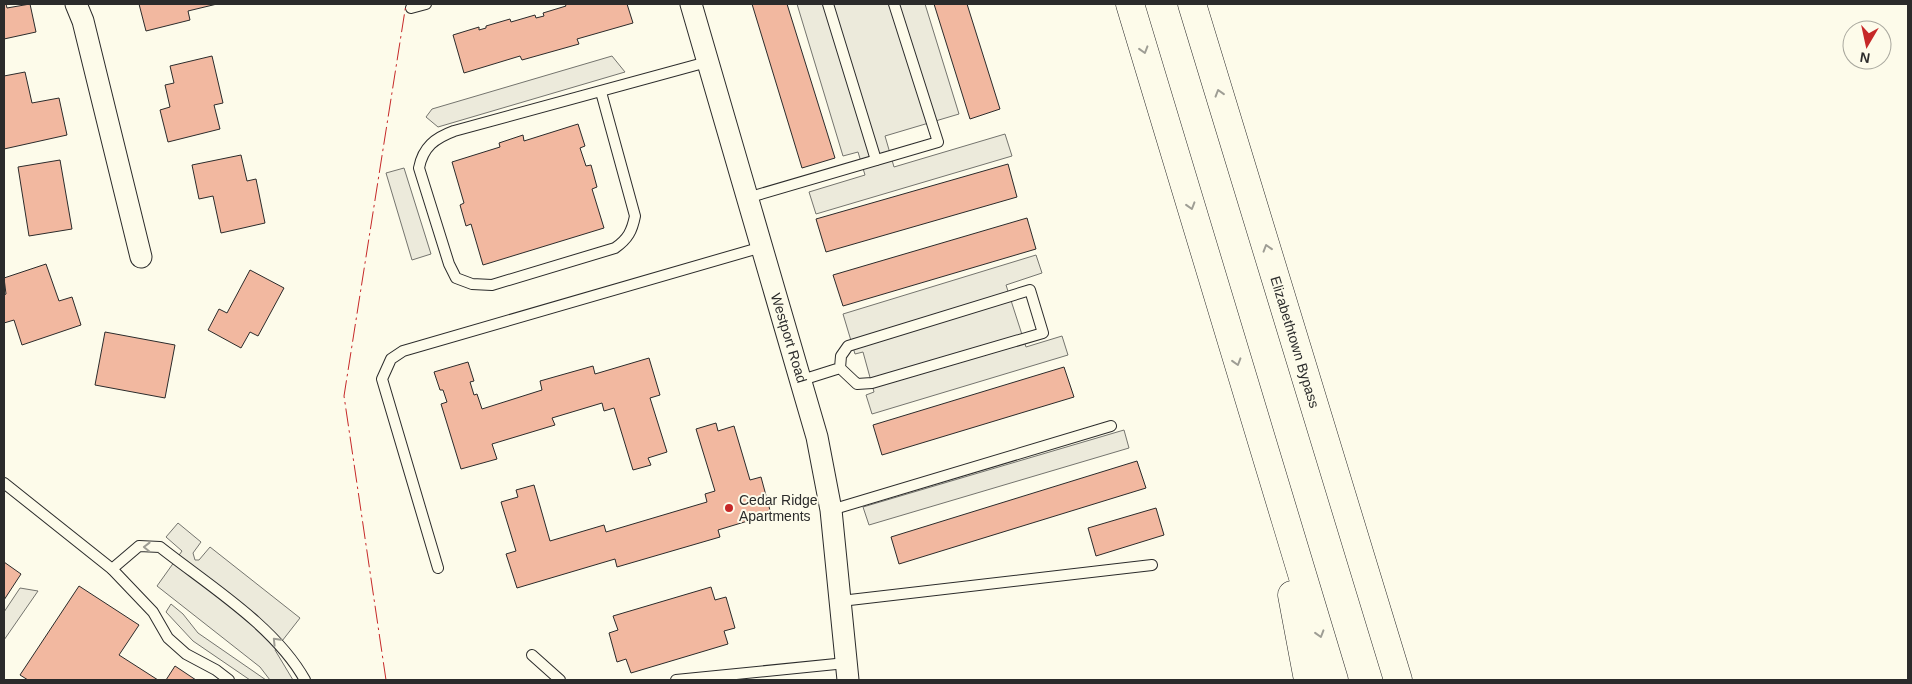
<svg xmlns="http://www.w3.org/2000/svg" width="1912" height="684" font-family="Helvetica,sans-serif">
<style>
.parking{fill:#eceadb;stroke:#74746e}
.building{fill:#f2b8a0;stroke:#2b2b2b}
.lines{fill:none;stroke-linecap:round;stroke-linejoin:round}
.lane-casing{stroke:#2b2b2b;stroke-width:12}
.street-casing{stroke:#2b2b2b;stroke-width:23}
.highway-casing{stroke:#2b2b2b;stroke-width:29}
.lane{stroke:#fdfbea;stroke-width:10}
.street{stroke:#fdfbea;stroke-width:21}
.highway{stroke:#fdfbea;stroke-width:28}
.power{stroke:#c62828;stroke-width:1;stroke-dasharray:18 4 2.5 4;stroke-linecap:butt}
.oneway{stroke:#9e9d94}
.poi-dot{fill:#c62828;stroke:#fdfbea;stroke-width:2}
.labels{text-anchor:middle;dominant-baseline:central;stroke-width:4;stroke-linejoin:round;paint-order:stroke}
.street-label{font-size:14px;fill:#2b2b2b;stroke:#fdfbea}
.poi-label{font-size:14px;fill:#2b2b2b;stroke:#fdfbea;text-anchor:start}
</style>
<rect width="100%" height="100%" fill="#fdfbea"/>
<g class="parking">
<path d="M797 4H925L959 114 885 136 894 167 1005 134 1012 156 816 214 809 192 865 175 858 152 843 156Z"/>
<path d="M612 56 625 72 438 127 426 117 432 109Z"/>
<path d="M404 168 431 254 412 260 386 173Z"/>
<path d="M1036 255 1042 273 1006 285 1026 347 1062 336 1068 355 872 414 866 395 874 392 863 352 855 354 843 314Z"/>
<path d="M1124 430 1129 448 869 525 863 507Z"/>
<path d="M178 523 201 542 193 553 195 560H199L210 547 300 618 275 650 293 680H270L260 667 157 586 182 551 166 537Z"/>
<path d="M20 588 38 591 4 640V612Z"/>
<path d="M171 604 183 614 198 633 266 680H250L193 641 166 612Z"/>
</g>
<g class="building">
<path d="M4 4H6L7 8 30 4 36 32 4 39Z"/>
<path d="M139 4H217L188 11 190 20 146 31Z"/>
<path d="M565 4H627L633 23 577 39 579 44 522 60 520 56 464 73 453 35 479 27V30L486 28V26L510 19 511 22 535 15 536 18 544 16 543 13 566 6Z"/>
<path d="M752 4H787L835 158 802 168Z"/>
<path d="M934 4H967L1000 109 970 119Z"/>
<path d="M212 56 223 103 214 105 220 129 168 142 160 110 170 107 165 85 174 83 170 66Z"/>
<path d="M25 72 32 103 59 98 67 135 4 149V76Z"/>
<path d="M578 124 585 146 580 148 586 166 591 165 597 187 592 189 604 228 483 265 471 224 466 226 460 205 464 203 452 162 500 147 499 143 523 135 524 141Z"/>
<path d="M241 155 247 181 256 179 265 223 221 233 213 196 199 199 192 165Z"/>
<path d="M60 160 72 229 29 236 18 167Z"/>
<path d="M1008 164 1017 197 826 252 816 219Z"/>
<path d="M1027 218 1036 249 843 306 833 275Z"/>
<path d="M46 264 59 301 72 297 81 325 22 345 14 320 4 323V295L6 294 4 278Z"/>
<path d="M250 270 284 288 258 336 250 332 241 348 208 330 219 309 227 313Z"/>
<path d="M105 332 175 345 165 398 95 385Z"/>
<path d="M649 358 660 395 650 398 667 452 648 458 651 465 633 470 614 408 604 411 602 403 552 418 555 425 492 444 497 459 461 469 441 404 447 402 443 390H440L434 372 468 362 474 381 470 382 474 395 477 394 482 409 542 390 540 381 593 366 595 374Z"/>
<path d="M1064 367 1074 397 882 455 873 425Z"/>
<path d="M716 423 718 431 734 426 750 480 761 477 771 514 718 530 720 537 617 567 615 559 517 588 506 554 516 551 501 502 518 497 516 490 534 485 550 541 604 525 606 532 707 502 705 494 715 491 696 429Z"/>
<path d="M1137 461 1146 488 899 564 891 537Z"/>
<path d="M1156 508 1164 535 1096 556 1088 528Z"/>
<path d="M4 562 21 574 4 600Z"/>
<path d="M79 586 139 625 119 655 158 680H28L20 675Z"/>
<path d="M711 587 715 600 726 597 735 628 724 631 728 644 631 673 626 659 617 662 609 633 618 630 613 616Z"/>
<path d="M175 666 196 680H166Z"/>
</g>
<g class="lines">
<g class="lane-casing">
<g id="lane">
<path d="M828 4 876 160"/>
<path d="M411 8 426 4"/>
<path d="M601 92 635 216C632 231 628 239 615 248L492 285 472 284 456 278 449 264 419 168C423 147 435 138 454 131L707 62"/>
<path d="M747 198 938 142 894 4"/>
<path d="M802 380 840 368 841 356 848 346 1030 290 1043 333 872 383 857 384 840 368"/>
<path d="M4 483 112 569 153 612 168 638 186 654 216 670 229 680"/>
<path d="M831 510 1111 426"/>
<path d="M438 568 382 379 391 359 403 351 762 247"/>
<path d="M112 569 139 546 160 547C208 585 275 626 305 680"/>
<path d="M841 601 1152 565"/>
<path d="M532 655 560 680"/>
<path d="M676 680 846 663"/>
</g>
</g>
<g class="street-casing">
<g id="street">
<path d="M76 4 83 21 141 257"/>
<path d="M691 4 817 437 831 510 848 680"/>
</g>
</g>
<g class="highway-casing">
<g id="highway">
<path d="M1130 4 1334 680"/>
<path d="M1192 4 1398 680"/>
<path d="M1292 595 1308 680"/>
</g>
</g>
<use href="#lane" class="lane"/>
<use href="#street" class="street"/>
<use href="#highway" class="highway"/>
<path class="power" d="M386 680 344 396 406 4"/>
</g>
<defs><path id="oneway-chevron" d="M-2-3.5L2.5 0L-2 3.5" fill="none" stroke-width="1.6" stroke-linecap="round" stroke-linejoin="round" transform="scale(1.25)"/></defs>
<g class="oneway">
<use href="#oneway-chevron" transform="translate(1144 50) rotate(73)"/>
<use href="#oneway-chevron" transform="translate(1219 93) rotate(-107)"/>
<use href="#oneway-chevron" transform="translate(1191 206) rotate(73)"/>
<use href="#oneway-chevron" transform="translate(1267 248) rotate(-107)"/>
<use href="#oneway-chevron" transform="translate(1237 362) rotate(73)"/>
<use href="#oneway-chevron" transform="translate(147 547) rotate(-179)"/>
<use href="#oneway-chevron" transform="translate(1320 634) rotate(73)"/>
<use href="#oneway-chevron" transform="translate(276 641) rotate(-134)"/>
</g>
<circle class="poi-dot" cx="729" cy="508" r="5"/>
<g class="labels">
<g class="street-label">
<text transform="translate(789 338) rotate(73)">Westport Road</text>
<text transform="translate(1295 342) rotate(73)">Elizabethtown Bypass</text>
</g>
<g class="poi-label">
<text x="739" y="500">Cedar Ridge<tspan x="739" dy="16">Apartments</tspan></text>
</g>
</g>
<rect width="1912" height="684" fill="none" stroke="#2b2b2b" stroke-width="10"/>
<g transform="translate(1867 45) rotate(189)"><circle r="24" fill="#fdfbea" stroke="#a9a89e"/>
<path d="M0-4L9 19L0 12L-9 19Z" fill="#c62828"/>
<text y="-8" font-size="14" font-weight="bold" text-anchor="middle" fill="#2b2b2b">N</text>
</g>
</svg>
